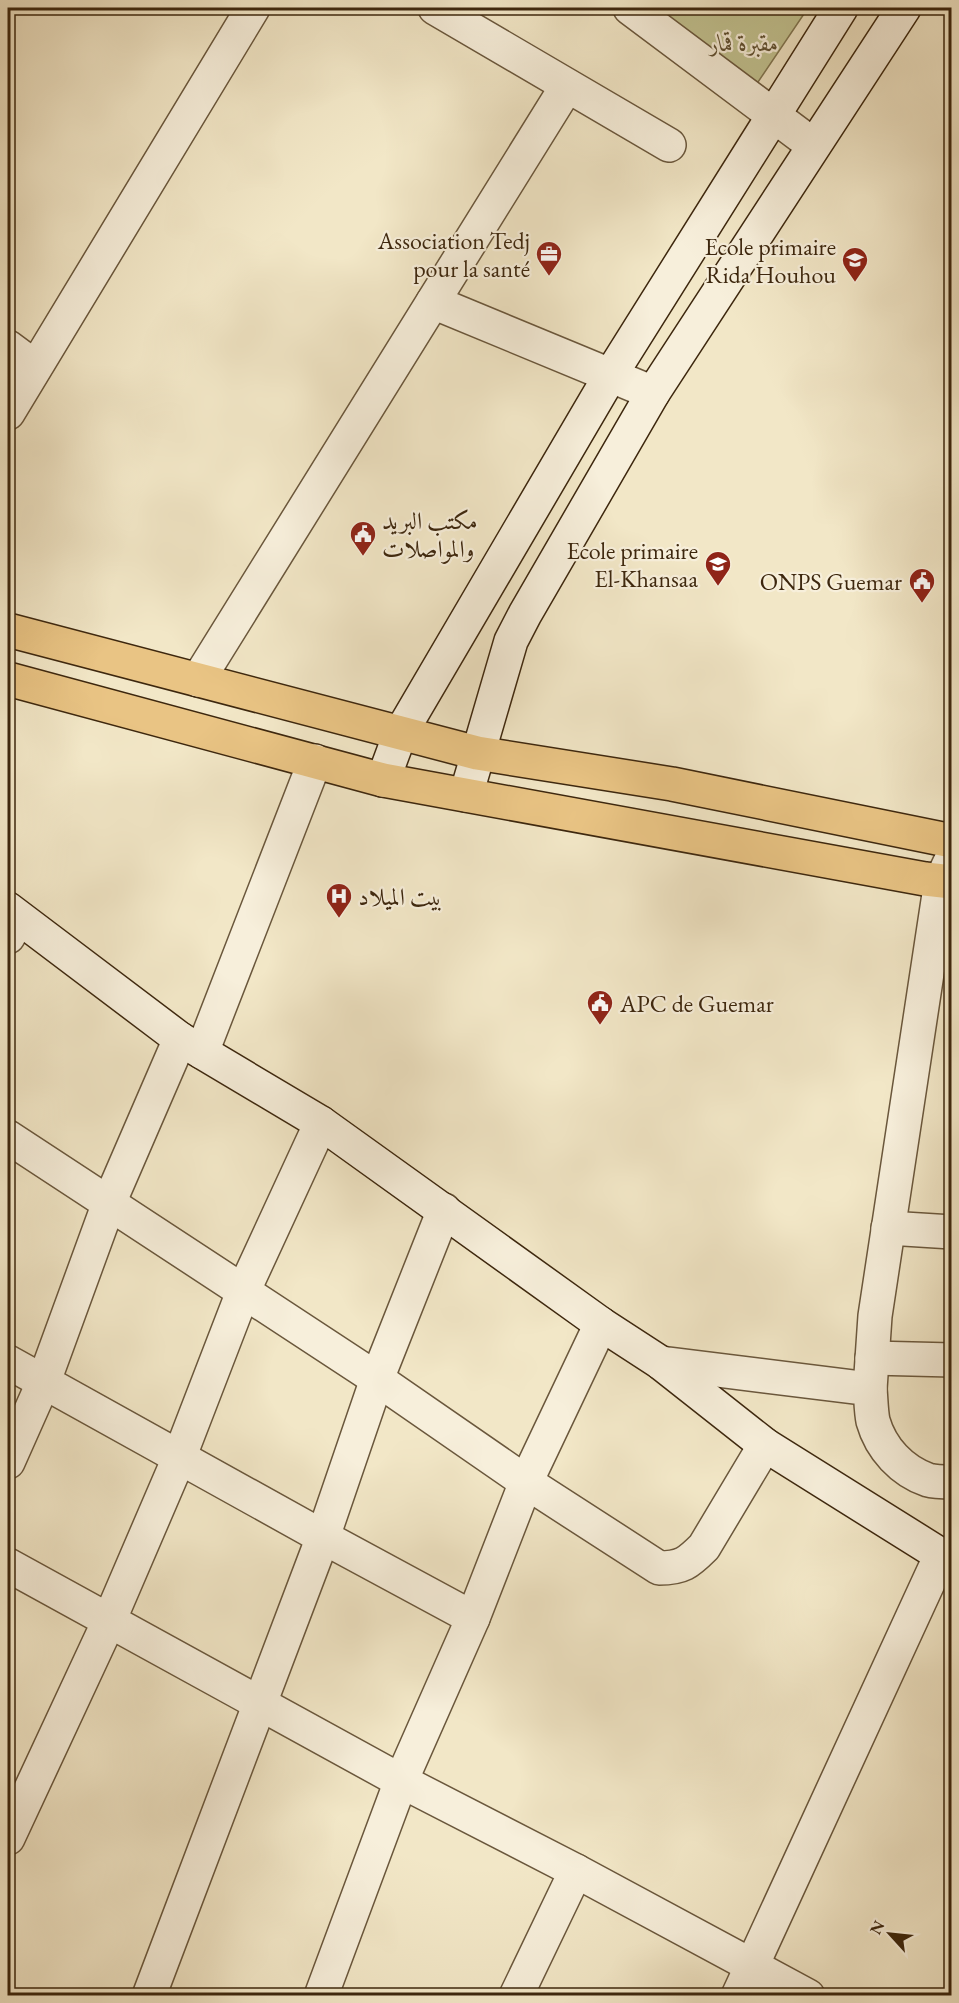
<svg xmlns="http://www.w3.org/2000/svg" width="959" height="2003" font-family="'EB Garamond',Amiri,serif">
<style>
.green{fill:#c2c391;stroke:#807550;stroke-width:1.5}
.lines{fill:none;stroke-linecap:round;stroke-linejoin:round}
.street-casing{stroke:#6a573c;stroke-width:36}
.secondary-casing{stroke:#3d270e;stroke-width:36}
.highway-casing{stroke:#3d270e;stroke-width:36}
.street{stroke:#f7efdb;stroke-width:33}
.secondary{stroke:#f7efdb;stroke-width:33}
.highway{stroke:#e9c484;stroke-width:33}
.labels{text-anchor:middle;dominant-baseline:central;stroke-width:4.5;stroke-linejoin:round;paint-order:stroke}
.park-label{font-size:24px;font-style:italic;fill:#5e4e2f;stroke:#f7efdb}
.poi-label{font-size:24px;fill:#3d270e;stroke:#f7efdb;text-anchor:end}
</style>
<rect width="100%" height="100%" fill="#f2e7c7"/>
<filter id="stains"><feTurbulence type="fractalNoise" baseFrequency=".00333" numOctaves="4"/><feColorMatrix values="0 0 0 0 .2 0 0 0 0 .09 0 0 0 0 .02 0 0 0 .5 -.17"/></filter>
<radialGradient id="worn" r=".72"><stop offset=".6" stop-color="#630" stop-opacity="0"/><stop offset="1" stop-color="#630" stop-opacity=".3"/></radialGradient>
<path class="green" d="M639 8H808L752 91Z"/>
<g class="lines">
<g class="street-casing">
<g id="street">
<path d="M435 8 669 145"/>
<path d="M630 8 813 145"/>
<path d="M433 302 653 393"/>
<path d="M8 347 35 367"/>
<path d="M8 413 253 8"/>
<path d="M198 680 567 86"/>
<path d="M8 937 19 918"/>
<path d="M202 1052 315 761"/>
<path d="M8 1137 377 1379 526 1482 659 1568C682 1568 688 1563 704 1547L765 1445"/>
<path d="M888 1228 952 1232"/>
<path d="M872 1358 952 1360"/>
<path d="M8 1362 323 1537 473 1618"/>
<path d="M661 1363 870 1389C871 1399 871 1411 873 1421 881 1449 902 1471 928 1480 935 1482 944 1482 952 1482"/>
<path d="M870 1389 875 1316 941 881 952 858"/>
<path d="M8 1462 44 1381 109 1203 180 1039"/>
<path d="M8 1565 401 1781 576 1871 808 1996"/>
<path d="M8 1838 109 1621 179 1458 243 1292 321 1123"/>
<path d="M149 1996 323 1537 377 1379 444 1210"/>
<path d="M321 1996 401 1781 473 1618 526 1482 601 1324"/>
<path d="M516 1996 576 1871"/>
<path d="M738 1996 941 1555"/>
</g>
</g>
<g class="secondary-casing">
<g id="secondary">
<path d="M383 780 400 734 610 376 841 8"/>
<path d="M466 795 511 641 525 614 653 393 904 8"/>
<path d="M8 909 180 1039 321 1123 601 1324 661 1363 765 1445 952 1562"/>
</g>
</g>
<g class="highway-casing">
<g id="highway">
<path d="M8 630 477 753 672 784 952 841"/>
<path d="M8 679 383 780 925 879 952 882"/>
</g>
</g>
<use href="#street" class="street"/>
<use href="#secondary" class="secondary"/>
<use href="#highway" class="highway"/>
</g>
<defs>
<g id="office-pin" transform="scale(1.35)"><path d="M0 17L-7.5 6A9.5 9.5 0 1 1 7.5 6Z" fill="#8f2418" stroke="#f7efdb"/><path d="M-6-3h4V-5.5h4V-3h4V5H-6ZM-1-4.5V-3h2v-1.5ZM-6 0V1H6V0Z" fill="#fff"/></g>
<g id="school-pin" transform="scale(1.35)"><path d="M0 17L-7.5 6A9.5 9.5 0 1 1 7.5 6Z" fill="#8f2418" stroke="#f7efdb"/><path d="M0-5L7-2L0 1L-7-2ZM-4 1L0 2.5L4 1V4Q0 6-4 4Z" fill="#fff"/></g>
<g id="civic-pin" transform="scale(1.35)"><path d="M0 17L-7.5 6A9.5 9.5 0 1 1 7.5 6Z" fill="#8f2418" stroke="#f7efdb"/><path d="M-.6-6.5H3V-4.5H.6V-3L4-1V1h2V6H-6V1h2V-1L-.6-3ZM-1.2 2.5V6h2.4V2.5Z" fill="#fff"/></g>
<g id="hospital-pin" transform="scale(1.35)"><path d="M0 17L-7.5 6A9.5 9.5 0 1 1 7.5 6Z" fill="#8f2418" stroke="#f7efdb"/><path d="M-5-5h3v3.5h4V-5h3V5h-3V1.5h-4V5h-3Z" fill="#fff"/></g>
</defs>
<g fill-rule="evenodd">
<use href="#office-pin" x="549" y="254"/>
<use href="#school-pin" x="855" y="260"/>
<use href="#civic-pin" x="363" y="534"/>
<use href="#school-pin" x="718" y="564"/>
<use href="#civic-pin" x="922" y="581"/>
<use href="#hospital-pin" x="339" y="896"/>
<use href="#civic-pin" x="600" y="1003"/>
</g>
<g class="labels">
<g class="park-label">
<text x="744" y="42">مقبرة قمار</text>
</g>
<g class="poi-label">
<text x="530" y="240">Association Tedj<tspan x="530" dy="28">pour la santé</tspan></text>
<text x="836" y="246">Ecole primaire<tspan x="836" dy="28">Rida Houhou</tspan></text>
<text x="382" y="520" text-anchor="start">مكتب البريد<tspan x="382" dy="28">والمواصلات</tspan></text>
<text x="698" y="550">Ecole primaire<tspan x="698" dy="28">El-Khansaa</tspan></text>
<text x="902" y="581">ONPS Guemar</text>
<text x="358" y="896" text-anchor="start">بيت الميلاد</text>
<text x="620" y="1003" text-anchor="start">APC de Guemar</text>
</g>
</g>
<rect width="959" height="2003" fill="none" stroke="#f2e7c7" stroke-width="30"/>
<rect x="9" y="9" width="941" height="1985" fill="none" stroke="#3d270e" stroke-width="3"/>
<rect x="15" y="15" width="929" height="1973" fill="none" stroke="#3d270e" stroke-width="1.5"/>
<g transform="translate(890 1934) rotate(297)" stroke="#f7efdb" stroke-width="4.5" paint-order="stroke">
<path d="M0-4.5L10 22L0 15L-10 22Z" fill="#3d270e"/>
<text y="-9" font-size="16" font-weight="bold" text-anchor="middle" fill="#3d270e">N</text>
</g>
<rect width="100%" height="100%" filter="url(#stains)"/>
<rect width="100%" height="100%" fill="url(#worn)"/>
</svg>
